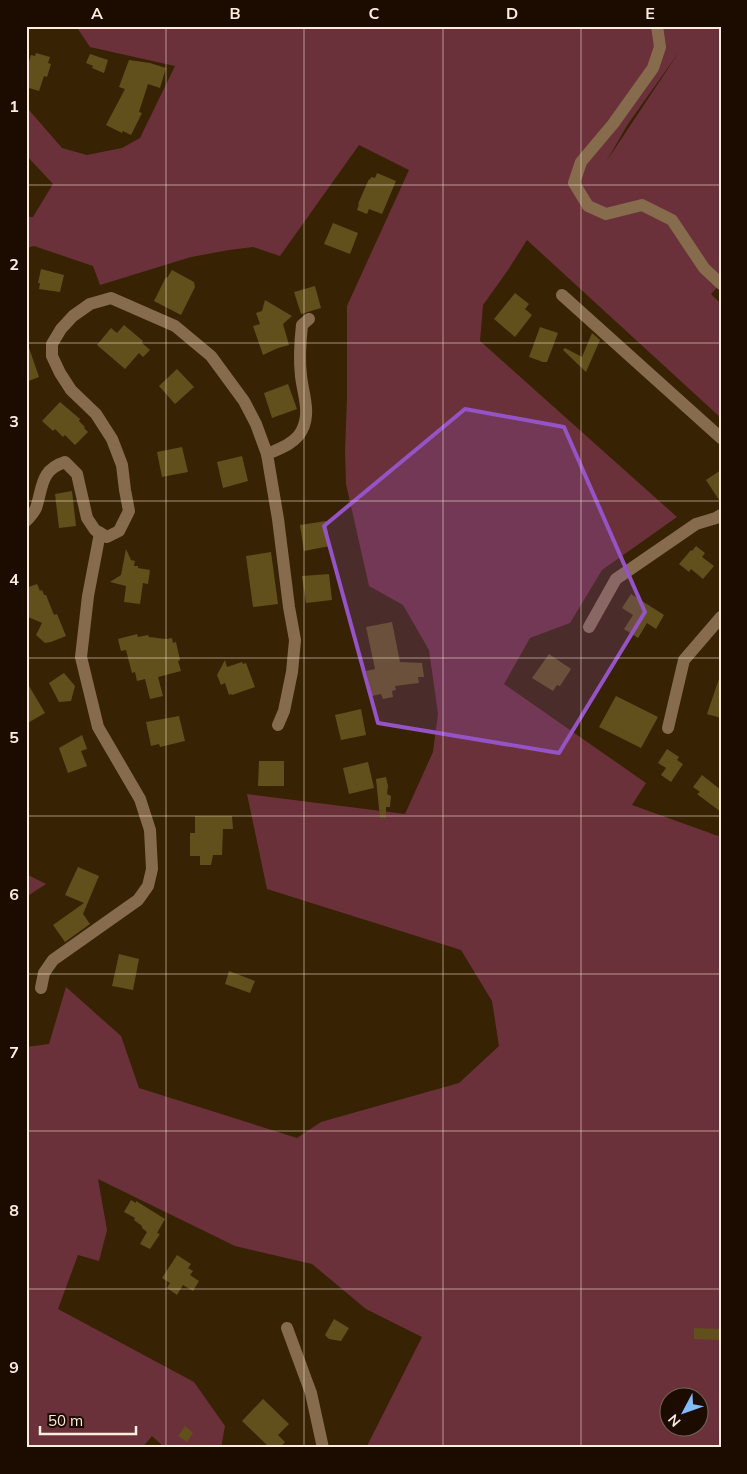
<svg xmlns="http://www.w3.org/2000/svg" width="747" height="1474" font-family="Mulish,sans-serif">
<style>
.green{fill:#6b313a;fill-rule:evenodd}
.building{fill:#61501b}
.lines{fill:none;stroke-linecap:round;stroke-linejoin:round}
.minor{stroke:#866c4d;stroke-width:12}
.marked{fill:#9553c5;fill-opacity:0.2;stroke:#9553c5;stroke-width:4;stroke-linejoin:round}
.grid{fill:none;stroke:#fceddc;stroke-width:1;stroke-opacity:0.55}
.neatline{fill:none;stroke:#fceddc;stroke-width:2}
.grid-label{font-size:16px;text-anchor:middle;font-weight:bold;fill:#fceddc}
</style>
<rect width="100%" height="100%" fill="#382204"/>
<g class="green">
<path d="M76 26H243L247 28 249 26H721V283L711 294 721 304V418L527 240 508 270 483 305 480 341 677 517 602 570 570 623 530 638 504 684 646 783 632 805 721 837V1448H366L422 1337 366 1309 312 1264 235 1246 98 1179 107 1230 99 1261 78 1255 58 1309 194 1382 225 1426 221 1448H165L152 1436 142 1448H26V1047L49 1044 66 987 121 1036 139 1088 297 1138 321 1122 459 1083 499 1046 492 1001 461 950 267 889 247 794 405 814 433 752 438 714 429 650 403 605 369 586 346 484 345 452 347 398V306L409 170 359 145 280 256 253 247 229 250 191 257 100 285 93 266 34 246 26 248V217H33L53 184 26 155V115L29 110 62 148 87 155 122 148 140 138 175 66 90 47ZM679 52 606 162 628 124ZM670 1396H700V1426H670Z"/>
<path d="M26 874 46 884 26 897Z"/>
</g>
<g class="building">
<path d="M36 53 50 57 48 63 51 64 47 77 44 76 39 91 26 87V71L31 55 35 56Z"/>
<path d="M90 54 108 60 104 73 92 68 93 66 86 63Z"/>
<path d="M129 60 150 63 166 68 160 88 148 84 139 112 142 113 131 135 123 131 122 133 106 125 125 89 119 87Z"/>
<path d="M377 173 396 181 382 214 369 209 367 214 357 210 359 204H358L369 179 370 180 371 177 375 178Z"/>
<path d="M333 223 358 233 350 254 324 244Z"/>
<path d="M41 269 64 275 60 292 39 289 40 283H38Z"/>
<path d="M172 270 194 282 195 287 181 315 154 301 166 277 167 278Z"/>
<path d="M315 286 321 308 301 314 294 292Z"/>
<path d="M515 293 529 304 525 309 532 315 515 337 494 319Z"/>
<path d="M265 300 292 316 283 324 289 345 278 348 263 355 253 326 260 324 256 313 262 311Z"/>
<path d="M124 325 143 341 142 343 150 350 143 357 139 353 125 369 97 345 111 328 117 333Z"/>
<path d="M540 327 558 333 547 362H543L529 357Z"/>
<path d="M592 333 600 340 586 372 563 350 565 348 582 357Z"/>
<path d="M26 345H28L39 377 26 382Z"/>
<path d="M177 369 194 387 175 404 159 386Z"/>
<path d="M288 384 297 409 272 418 264 393Z"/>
<path d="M60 402 80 419 79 421 85 427 84 428 88 432 75 445 65 435 63 437 55 429 53 431 42 421Z"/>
<path d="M182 447 188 472 162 477 157 452Z"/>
<path d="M242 456 248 481 223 488 217 462Z"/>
<path d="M721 470V503L706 480Z"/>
<path d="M72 491 76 526 59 528 55 494Z"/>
<path d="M326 521 330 546 304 551 300 525Z"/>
<path d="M696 546 705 553 702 557 714 566 703 579 691 569 689 572 679 564 691 550 692 551Z"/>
<path d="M126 549 131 560 135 561 134 566H138V568L150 570 148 584 143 583 140 604 124 602 126 586 110 582 121 575Z"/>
<path d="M271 552 278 604 253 607 246 556Z"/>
<path d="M329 574 332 600 306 603 302 576Z"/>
<path d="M37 584 40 591 42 590 44 595H46L54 615 57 614 66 636 51 642 45 643 36 635 42 623 26 616V588Z"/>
<path d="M631 594 664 615 656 629 647 623 638 638 624 629 633 615 622 608Z"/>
<path d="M392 622 400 662 422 663 424 677H418L419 683 395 686 396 690 392 691 393 697 383 699 381 694 372 696 366 671 375 669 366 627Z"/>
<path d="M137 634 138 637 148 635 149 637 166 639 172 638 173 643 176 642 180 660 178 661 181 671 158 677 163 696 150 699 145 679 137 681 135 672 132 673 126 650 121 651 118 639Z"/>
<path d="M549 654 571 669 560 686 557 685 553 691 532 678Z"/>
<path d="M225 660 227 667 242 662 243 664 246 663 255 687 232 695 231 694 229 695 225 683 221 685 217 675Z"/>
<path d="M64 673 75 686 71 701 59 702 49 683Z"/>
<path d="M719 679H721V718L707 714Z"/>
<path d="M26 681 45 713 26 724Z"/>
<path d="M616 696 658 717 641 748 599 727Z"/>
<path d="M361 709 366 735 341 740 335 715Z"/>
<path d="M179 716 185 741 160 747 159 744 151 746 146 722Z"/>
<path d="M82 735 87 749 81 751 87 766 68 773 59 748Z"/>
<path d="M667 749 679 757 677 760 683 764 671 782 661 775 666 768 658 763Z"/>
<path d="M259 761H284V786H258Z"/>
<path d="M368 762 374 788 349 794 343 768Z"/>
<path d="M702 775 721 790V812L697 794 700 792 693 787Z"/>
<path d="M386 777 388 786 387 794 391 796 390 807H386V818H380L376 779Z"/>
<path d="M195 816H232L233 829H223L222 855H213L211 865H200V856H190V833H195Z"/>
<path d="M78 867 99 876 83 914 90 924 65 942 53 925 84 903 65 895Z"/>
<path d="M119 954 139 959 133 990 112 986Z"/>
<path d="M229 971 255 981 250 993 225 984Z"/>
<path d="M131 1200 136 1203V1201L165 1219 157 1233 160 1234 150 1249 140 1244 147 1232 142 1228V1226L134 1220 135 1218 124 1212Z"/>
<path d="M177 1255 191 1264 188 1268 193 1271 190 1275 199 1281 193 1291 183 1285 177 1295 167 1288 170 1283 162 1278Z"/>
<path d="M334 1319 349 1328 341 1341 329 1339 325 1335Z"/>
<path d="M694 1328 721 1329V1340L694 1339Z"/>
<path d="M263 1399 289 1424 278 1435 285 1442 280 1448H270L242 1421Z"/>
<path d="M185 1426 193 1433 187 1442 178 1436Z"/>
</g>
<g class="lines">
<g class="minor">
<path d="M657 26 660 47 653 68 613 124 581 162 574 183 588 206 606 214 642 205 672 220 704 268 721 284"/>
<path d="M562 295 721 438"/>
<path d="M267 454C279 449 296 443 302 430 311 413 303 394 301 376 299 359 300 343 302 325L309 319"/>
<path d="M26 521C30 517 34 512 36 508 43 487 40 470 65 462L77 474 87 518 95 530 107 537 119 531 129 511 125 490 122 465 112 439 96 414 71 390 60 373 52 356V344L61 329 73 316 90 304 111 298 175 326 211 356 244 401 256 424 267 454 278 519 289 607 295 640 292 672 284 711 278 725"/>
<path d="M589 627 616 579 696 524 716 518 721 515"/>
<path d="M668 728 684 660 721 617"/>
<path d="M41 988 44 973 53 960 138 900 148 886 152 869 150 830 140 799 98 727 81 657 88 596 100 533"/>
<path d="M287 1328 311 1393 323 1448"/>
</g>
</g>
<path class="marked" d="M465 409 564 427 645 612 559 753 378 723 324 526Z"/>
<path class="grid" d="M166 26V1448M304 26V1448M443 26V1448M581 26V1448M26 185H721M26 343H721M26 501H721M26 658H721M26 816H721M26 974H721M26 1131H721M26 1289H721"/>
<rect width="747" height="1474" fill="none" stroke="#1c0c00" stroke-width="55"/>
<g transform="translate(684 1412) rotate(229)"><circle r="24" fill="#1c0c00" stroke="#766658"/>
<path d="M0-4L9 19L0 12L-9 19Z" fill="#83bcfb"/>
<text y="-8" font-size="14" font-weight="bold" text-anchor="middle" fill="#fceddc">N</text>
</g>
<path d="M40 1426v8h96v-8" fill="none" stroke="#fceddc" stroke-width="2.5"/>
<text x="48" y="1426" font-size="15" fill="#fceddc" stroke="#1c0c00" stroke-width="4" paint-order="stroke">50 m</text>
<rect x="28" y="28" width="692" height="1418" class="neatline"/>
<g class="grid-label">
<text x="97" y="19">A</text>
<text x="235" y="19">B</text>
<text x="374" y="19">C</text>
<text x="512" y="19">D</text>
<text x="650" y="19">E</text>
<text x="14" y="112">1</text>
<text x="14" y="270">2</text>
<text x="14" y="427">3</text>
<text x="14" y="585">4</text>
<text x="14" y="743">5</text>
<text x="14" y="900">6</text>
<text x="14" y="1058">7</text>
<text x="14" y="1216">8</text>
<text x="14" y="1373">9</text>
</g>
</svg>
